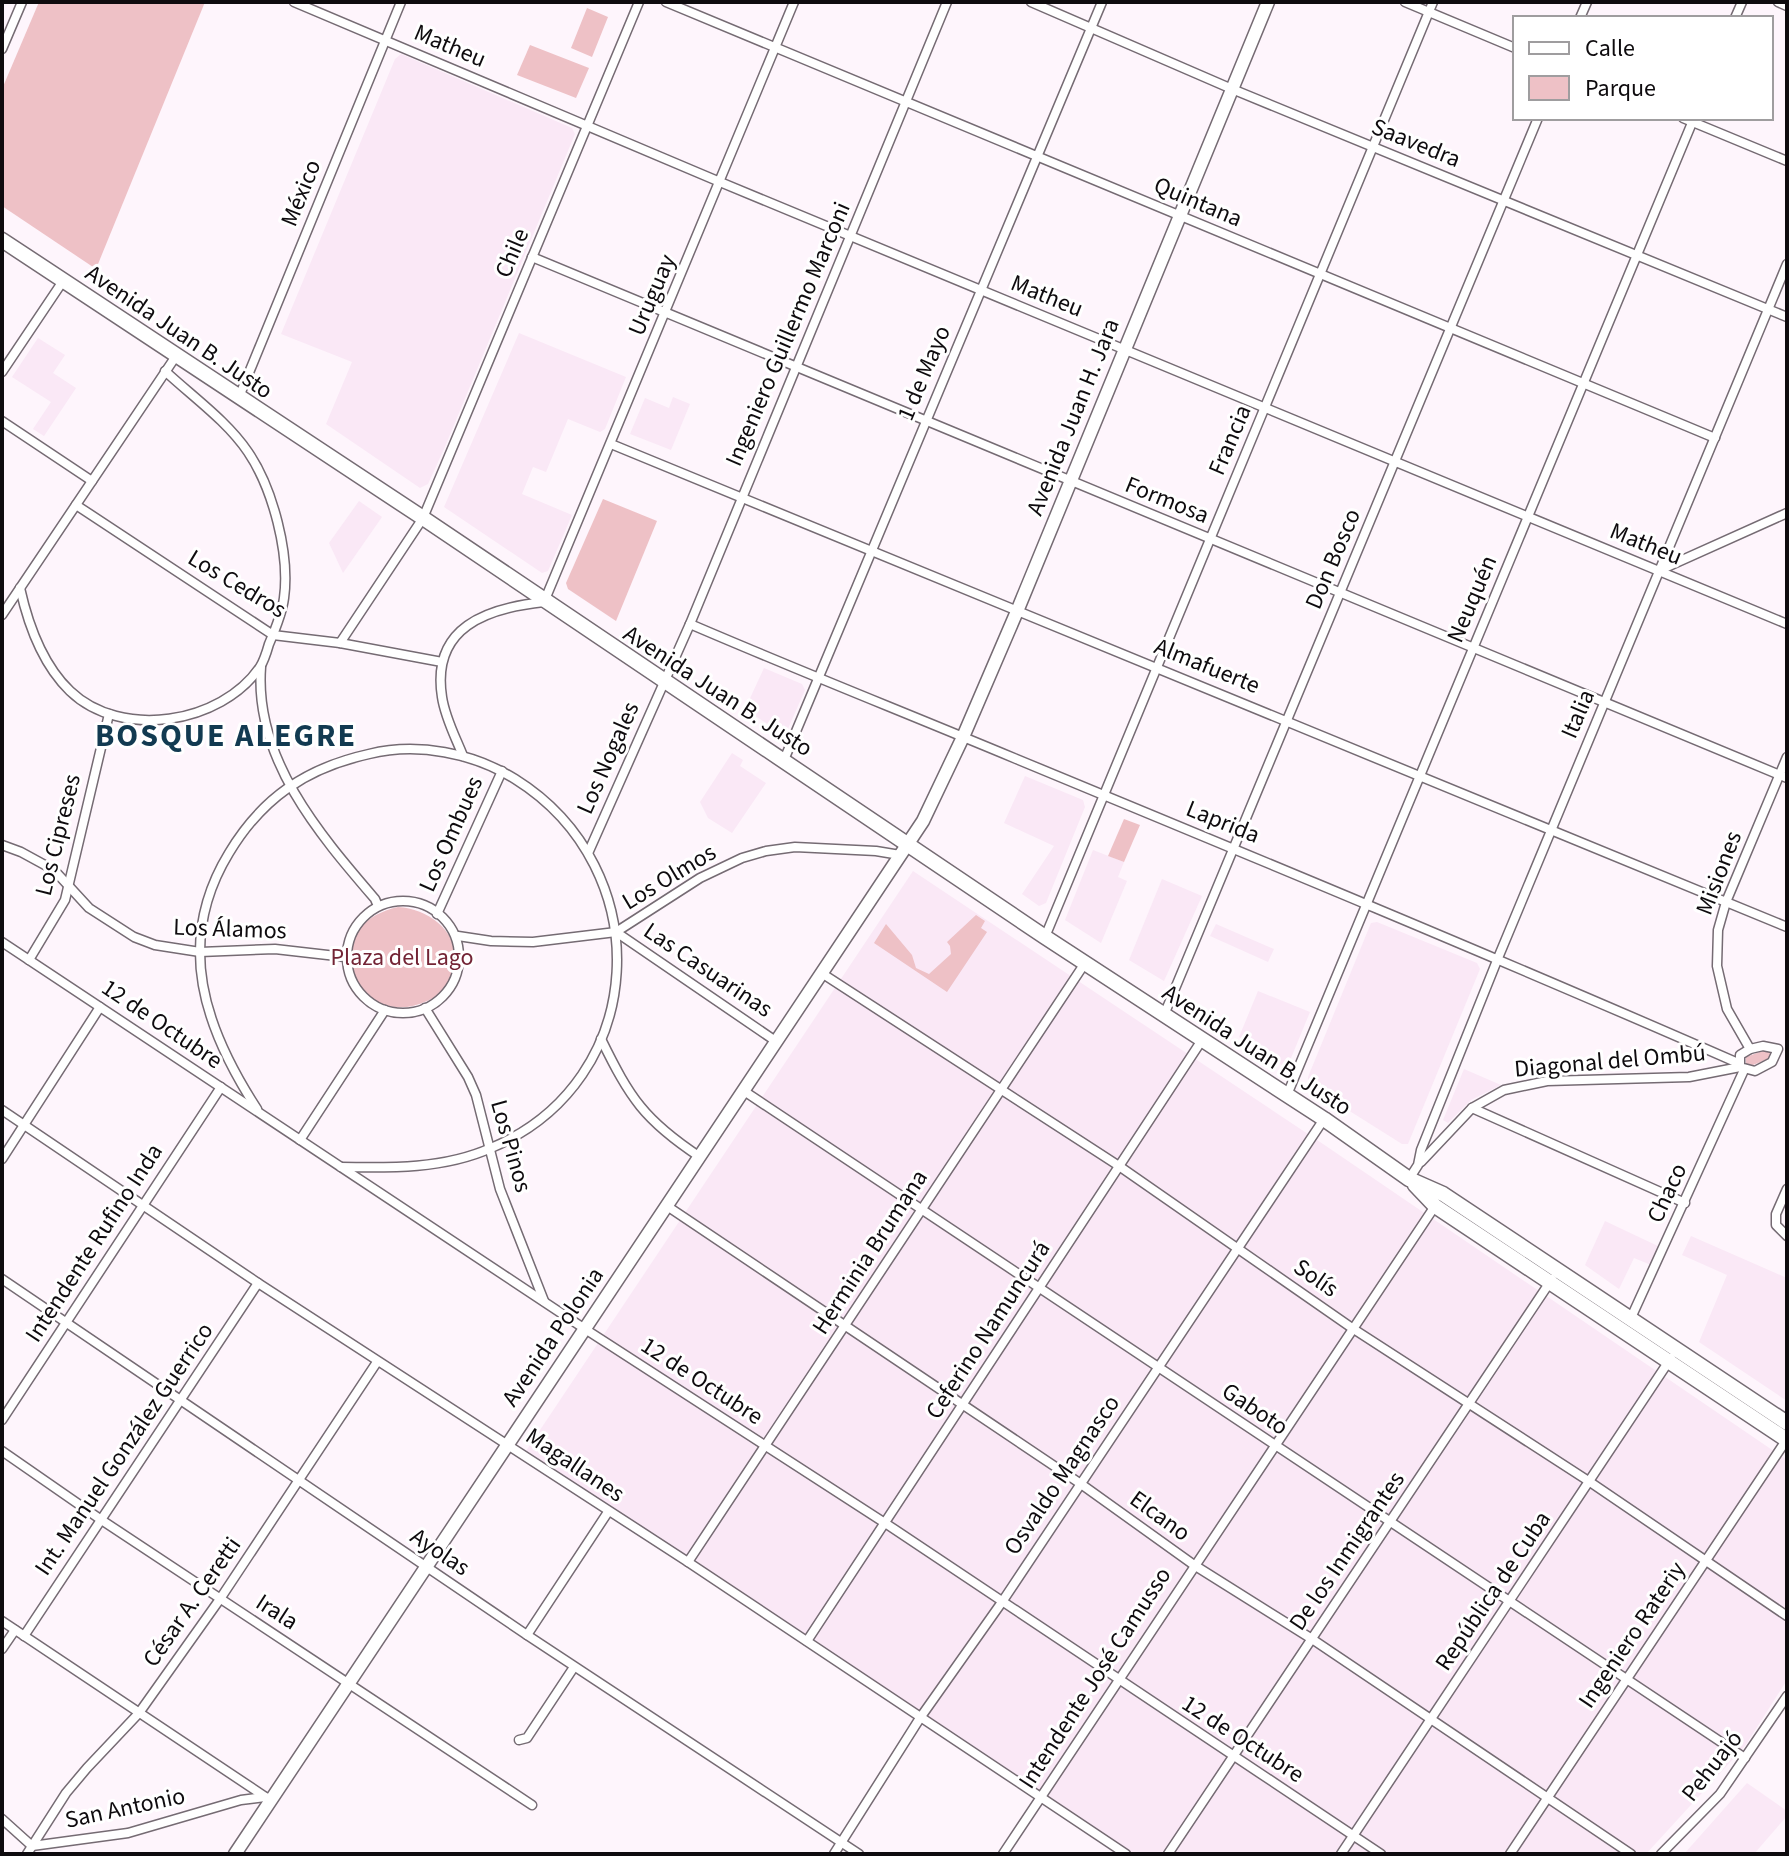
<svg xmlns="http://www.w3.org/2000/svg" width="1789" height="1856" font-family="'Source Sans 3',sans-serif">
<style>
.built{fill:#fae8f6}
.green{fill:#eec1c6}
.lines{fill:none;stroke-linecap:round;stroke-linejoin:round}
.street-casing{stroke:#756b73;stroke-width:11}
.secondary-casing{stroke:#756b73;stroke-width:15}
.primary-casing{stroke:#756b73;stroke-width:17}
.street{stroke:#fff;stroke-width:8}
.secondary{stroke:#fff;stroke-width:12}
.primary{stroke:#fff;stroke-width:14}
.labels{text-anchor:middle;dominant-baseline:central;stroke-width:6;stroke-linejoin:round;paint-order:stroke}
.street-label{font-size:24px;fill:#0e0b0e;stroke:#fff}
.park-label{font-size:24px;fill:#732435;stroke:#fff}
.district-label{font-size:32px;font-weight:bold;letter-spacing:2px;fill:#123a51;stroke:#fff}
</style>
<rect width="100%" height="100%" fill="#fef5fc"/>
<g class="built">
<path d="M401 54 572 128 575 134 444 449 428 484 420 488 326 424 352 362 281 334 395 59Z"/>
<path d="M519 333 626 377 605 429 600 432 568 419 546 472 533 467 522 494 572 515 548 571 542 573 444 507Z"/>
<path d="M38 338 65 355 53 373 76 388 44 436 33 429 51 402 12 377Z"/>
<path d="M673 397 690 404 671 450 630 434 645 398 669 408Z"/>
<path d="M359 501 382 517 343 573 329 543Z"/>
<path d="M764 668 802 684 805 690 787 731 781 733 745 709Z"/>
<path d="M732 753 743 760 740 766 766 783 732 833 708 818 700 802Z"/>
<path d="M1025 776 1083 800 1085 807 1046 903 1039 906 1022 894 1054 846 1004 823Z"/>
<path d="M1093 850 1124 862 1118 877 1127 881 1101 943 1065 920Z"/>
<path d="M913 871 1326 1146 1787 1460V1680L1745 1746 1646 1854H1133L526 1451Z"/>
<path d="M1162 879 1202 896 1164 981 1129 960Z"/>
<path d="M1377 922 1477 963 1480 969 1408 1144H1402L1348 1110 1308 1081V1077L1371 923Z"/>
<path d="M1216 924 1274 949 1268 962 1210 936Z"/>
<path d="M1258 991 1310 1012 1289 1063 1282 1065 1239 1037Z"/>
<path d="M1464 1069 1501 1085 1471 1100 1448 1123 1443 1120Z"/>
<path d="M1605 1221 1660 1247 1651 1265 1634 1258 1619 1289 1585 1265Z"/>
<path d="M1691 1236 1787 1278V1401L1699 1342 1727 1275 1682 1255Z"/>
<path d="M1747 1783 1787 1811V1816L1754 1854H1684Z"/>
</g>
<g class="green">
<path d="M39 2H205L96 269 2 206V89Z"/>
<path d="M587 8 608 17 592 57 571 48Z"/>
<path d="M530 45 589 68 576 98 517 75Z"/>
<path d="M603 499 657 521 616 621 568 589 566 583Z"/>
<path d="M1124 819 1140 825 1124 862 1108 856Z"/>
<path d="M398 907C433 909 466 938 453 976 449 988 439 996 427 1001 357 1034 310 927 398 907Z"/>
<path d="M976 915 985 921 981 928 987 932 947 992 874 943 886 924 912 955 916 968 929 974 951 954 950 946 947 942Z"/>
<path d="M1765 1050 1771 1052 1768 1059 1753 1065 1746 1064V1057Z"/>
</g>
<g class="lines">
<g class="street-casing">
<g id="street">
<path d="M294 2 720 182 1787 624"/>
<path d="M666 2 1715 438"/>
<path d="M1031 2 1232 89 1787 317"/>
<path d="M1405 2 1515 48"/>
<path d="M1778 2 1787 6"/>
<path d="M1580 18 1587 2"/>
<path d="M1735 18 1742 2"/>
<path d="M2 49 22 2"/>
<path d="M1683 118 1787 161"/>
<path d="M532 257 1787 778"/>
<path d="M2 372 63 281"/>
<path d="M239 397 401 2"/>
<path d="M2 421 92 481"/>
<path d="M611 444 1787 927"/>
<path d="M76 505 273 635 340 643 442 662"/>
<path d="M1660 570 1787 513"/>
<path d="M20 588C28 624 42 664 70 691 121 740 221 724 260 667 264 661 267 651 269 644 275 630 282 614 284 598 290 554 273 489 248 452 227 421 193 397 165 371"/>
<path d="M2 615 176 356"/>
<path d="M690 624C797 670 906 713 1014 758 1256 858 1498 958 1738 1063"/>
<path d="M340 643 423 518 639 2"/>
<path d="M261 667C254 759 320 835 375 899L378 906"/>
<path d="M463 756C456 738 445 718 442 697 431 627 487 608 544 602L794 2"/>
<path d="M784 760 1102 2"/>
<path d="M2 845 21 852 54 870 89 908 134 937 155 945 200 952 275 949 345 957"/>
<path d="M589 851 690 624 947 2"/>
<circle cx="403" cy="957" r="56"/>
<path d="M437 914 502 771"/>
<path d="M616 932 777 1042"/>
<path d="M458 936 491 941 533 942 616 932 700 878 742 858 766 851 795 847 876 851 900 855"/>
<path d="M1045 937 1433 2"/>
<path d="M2 942 585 1329 885 1523 1381 1854"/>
<path d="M29 960 65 900 109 714"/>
<path d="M823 974 1119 1166 1352 1328 1590 1482 1787 1616"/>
<path d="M425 1008 468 1077 476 1095 500 1189 544 1301"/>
<path d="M1164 1015 1538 118"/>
<path d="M601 1039C630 1098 644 1120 700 1157"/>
<path d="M1763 1046 1778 1049 1772 1062 1755 1071 1740 1067V1055L1750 1049Z"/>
<path d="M1750 1049 1727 1009 1717 966 1718 930 1726 902 1787 757"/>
<path d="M744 1091 1745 1758"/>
<path d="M1287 1095 1694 118"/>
<path d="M1472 1108 1685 1203"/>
<path d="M257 1109C205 1029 174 943 229 853 262 798 306 768 369 754 418 742 473 753 515 779 659 869 650 1081 491 1148 444 1169 391 1168 341 1167"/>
<path d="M2 1110 258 1283 688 1562 1126 1854"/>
<path d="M300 1140 385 1010"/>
<path d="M2 1159 100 1007"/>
<path d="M1421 1162 1472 1108 1504 1090 1547 1081 1689 1077 1740 1067"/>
<path d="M1409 1179 1418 1165 1421 1150 1498 958 1787 264"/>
<path d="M1787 1189 1776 1214V1225L1787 1236"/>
<path d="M667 1206 1081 1484 1194 1565 1312 1639 1631 1854"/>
<path d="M2 1279 527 1635 859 1854"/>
<path d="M1630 1320 1744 1070"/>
<path d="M2 1420 221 1087"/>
<path d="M2 1451 100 1519 532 1805"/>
<path d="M688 1562 1085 963"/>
<path d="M2 1621 270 1800"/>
<path d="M527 1635 608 1512"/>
<path d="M24 1636 258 1283"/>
<path d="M807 1641 1202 1040"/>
<path d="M2 1649 15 1630"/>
<path d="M519 1740 527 1738 574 1667"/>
<path d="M2 1819 32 1846 128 1833 241 1800 265 1797"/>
<path d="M27 1854 66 1793 87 1768 139 1713 220 1599 377 1362"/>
<path d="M834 1854 920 1718 1002 1602 1324 1119"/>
<path d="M1003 1854 1435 1206"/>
<path d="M1168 1854 1552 1279"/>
<path d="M1341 1854 1671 1358"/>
<path d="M1510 1854 1787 1439"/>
<path d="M1661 1854 1720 1794 1787 1696"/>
</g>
</g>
<g class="secondary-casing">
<path id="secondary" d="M235 1854 923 821 963 737 1018 609 1268 2"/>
</g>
<g class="primary-casing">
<g id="primary">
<path d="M2 240 423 518 1045 937 1324 1119 1409 1179 1443 1194 1787 1423"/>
<path d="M1415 1185 1435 1206 1787 1440"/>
</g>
</g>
<use href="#street" class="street"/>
<use href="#secondary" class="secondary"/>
<use href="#primary" class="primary"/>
</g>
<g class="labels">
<g class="street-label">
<text transform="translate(450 46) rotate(23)">Matheu</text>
<text transform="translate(1416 143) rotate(22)">Saavedra</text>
<text transform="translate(301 193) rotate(-68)">México</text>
<text transform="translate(1198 202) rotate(23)">Quintana</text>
<text transform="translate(512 253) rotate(-67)">Chile</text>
<text transform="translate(652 295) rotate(-67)">Uruguay</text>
<text transform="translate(1047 296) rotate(22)">Matheu</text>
<text transform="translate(179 332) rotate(34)">Avenida Juan B. Justo</text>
<text transform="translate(788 334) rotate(-67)">Ingeniero Guillermo Marconi</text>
<text transform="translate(924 373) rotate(-67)">1 de Mayo</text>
<text transform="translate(1073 417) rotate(-68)">Avenida Juan H. Jara</text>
<text transform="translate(1230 440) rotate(-67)">Francia</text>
<text transform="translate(1167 500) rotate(22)">Formosa</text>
<text transform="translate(1646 544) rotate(22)">Matheu</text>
<text transform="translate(1333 559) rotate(-67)">Don Bosco</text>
<text transform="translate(237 584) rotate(31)">Los Cedros</text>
<text transform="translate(1472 599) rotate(-67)">Neuquén</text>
<text transform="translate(1207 666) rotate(22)">Almafuerte</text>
<text transform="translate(718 691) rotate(33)">Avenida Juan B. Justo</text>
<text transform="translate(1578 714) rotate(-67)">Italia</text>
<text transform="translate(608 758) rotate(-66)">Los Nogales</text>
<text transform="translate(1223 822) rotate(22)">Laprida</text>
<text transform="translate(451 834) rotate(-66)">Los Ombues</text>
<text transform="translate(58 835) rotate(-76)">Los Cipreses</text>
<text transform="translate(1719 873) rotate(-69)">Misiones</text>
<text transform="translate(669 877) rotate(-31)">Los Olmos</text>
<text transform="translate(230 929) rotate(2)">Los Álamos</text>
<text transform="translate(708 970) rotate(34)">Las Casuarinas</text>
<text transform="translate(162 1024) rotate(34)">12 de Octubre</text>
<text transform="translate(1257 1050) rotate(33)">Avenida Juan B. Justo</text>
<text transform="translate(1610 1061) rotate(-5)">Diagonal del Ombú</text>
<text transform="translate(511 1146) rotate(74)">Los Pinos</text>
<text transform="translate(1667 1193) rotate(-65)">Chaco</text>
<text transform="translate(94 1243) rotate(-57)">Intendente Rufino Inda</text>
<text transform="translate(870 1252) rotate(-57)">Herminia Brumana</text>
<text transform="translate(1316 1278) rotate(35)">Solís</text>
<text transform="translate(988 1330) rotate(-57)">Ceferino Namuncurá</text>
<text transform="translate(553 1337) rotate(-56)">Avenida Polonia</text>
<text transform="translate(702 1381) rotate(33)">12 de Octubre</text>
<text transform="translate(1255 1409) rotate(34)">Gaboto</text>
<text transform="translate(124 1449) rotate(-56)">Int. Manuel González Guerrico</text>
<text transform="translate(575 1465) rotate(34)">Magallanes</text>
<text transform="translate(1062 1475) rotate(-56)">Osvaldo Magnasco</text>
<text transform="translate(1160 1516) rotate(36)">Elcano</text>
<text transform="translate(1347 1551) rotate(-56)">De los Inmigrantes</text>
<text transform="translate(440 1552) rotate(34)">Ayolas</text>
<text transform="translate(1493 1591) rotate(-56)">República de Cuba</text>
<text transform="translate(192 1602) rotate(-55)">César A. Ceretti</text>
<text transform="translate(277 1612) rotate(33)">Irala</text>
<text transform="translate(1632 1635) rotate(-56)">Ingeniero Rateriy</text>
<text transform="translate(1095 1678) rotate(-57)">Intendente José Camusso</text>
<text transform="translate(1243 1739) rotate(33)">12 de Octubre</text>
<text transform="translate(1712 1766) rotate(-52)">Pehuajó</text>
<text transform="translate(125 1808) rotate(-12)">San Antonio</text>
</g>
<g class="park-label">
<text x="402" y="957">Plaza del Lago</text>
</g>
<g class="district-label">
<text x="226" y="736">BOSQUE ALEGRE</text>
</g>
</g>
<rect width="1789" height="1856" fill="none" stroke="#0e0b0e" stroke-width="8"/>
<rect x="1513" y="16" width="260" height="104" fill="#ffffff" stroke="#9f9d9f" stroke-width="2"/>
<rect x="1529" y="42" width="40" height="12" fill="#ffffff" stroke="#9f9d9f" stroke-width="2"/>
<text x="1585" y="56" font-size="24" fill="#0e0b0e">Calle</text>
<rect x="1529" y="76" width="40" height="24" fill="#eec1c6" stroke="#9f9d9f" stroke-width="2"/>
<text x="1585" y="96" font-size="24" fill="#0e0b0e">Parque</text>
</svg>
